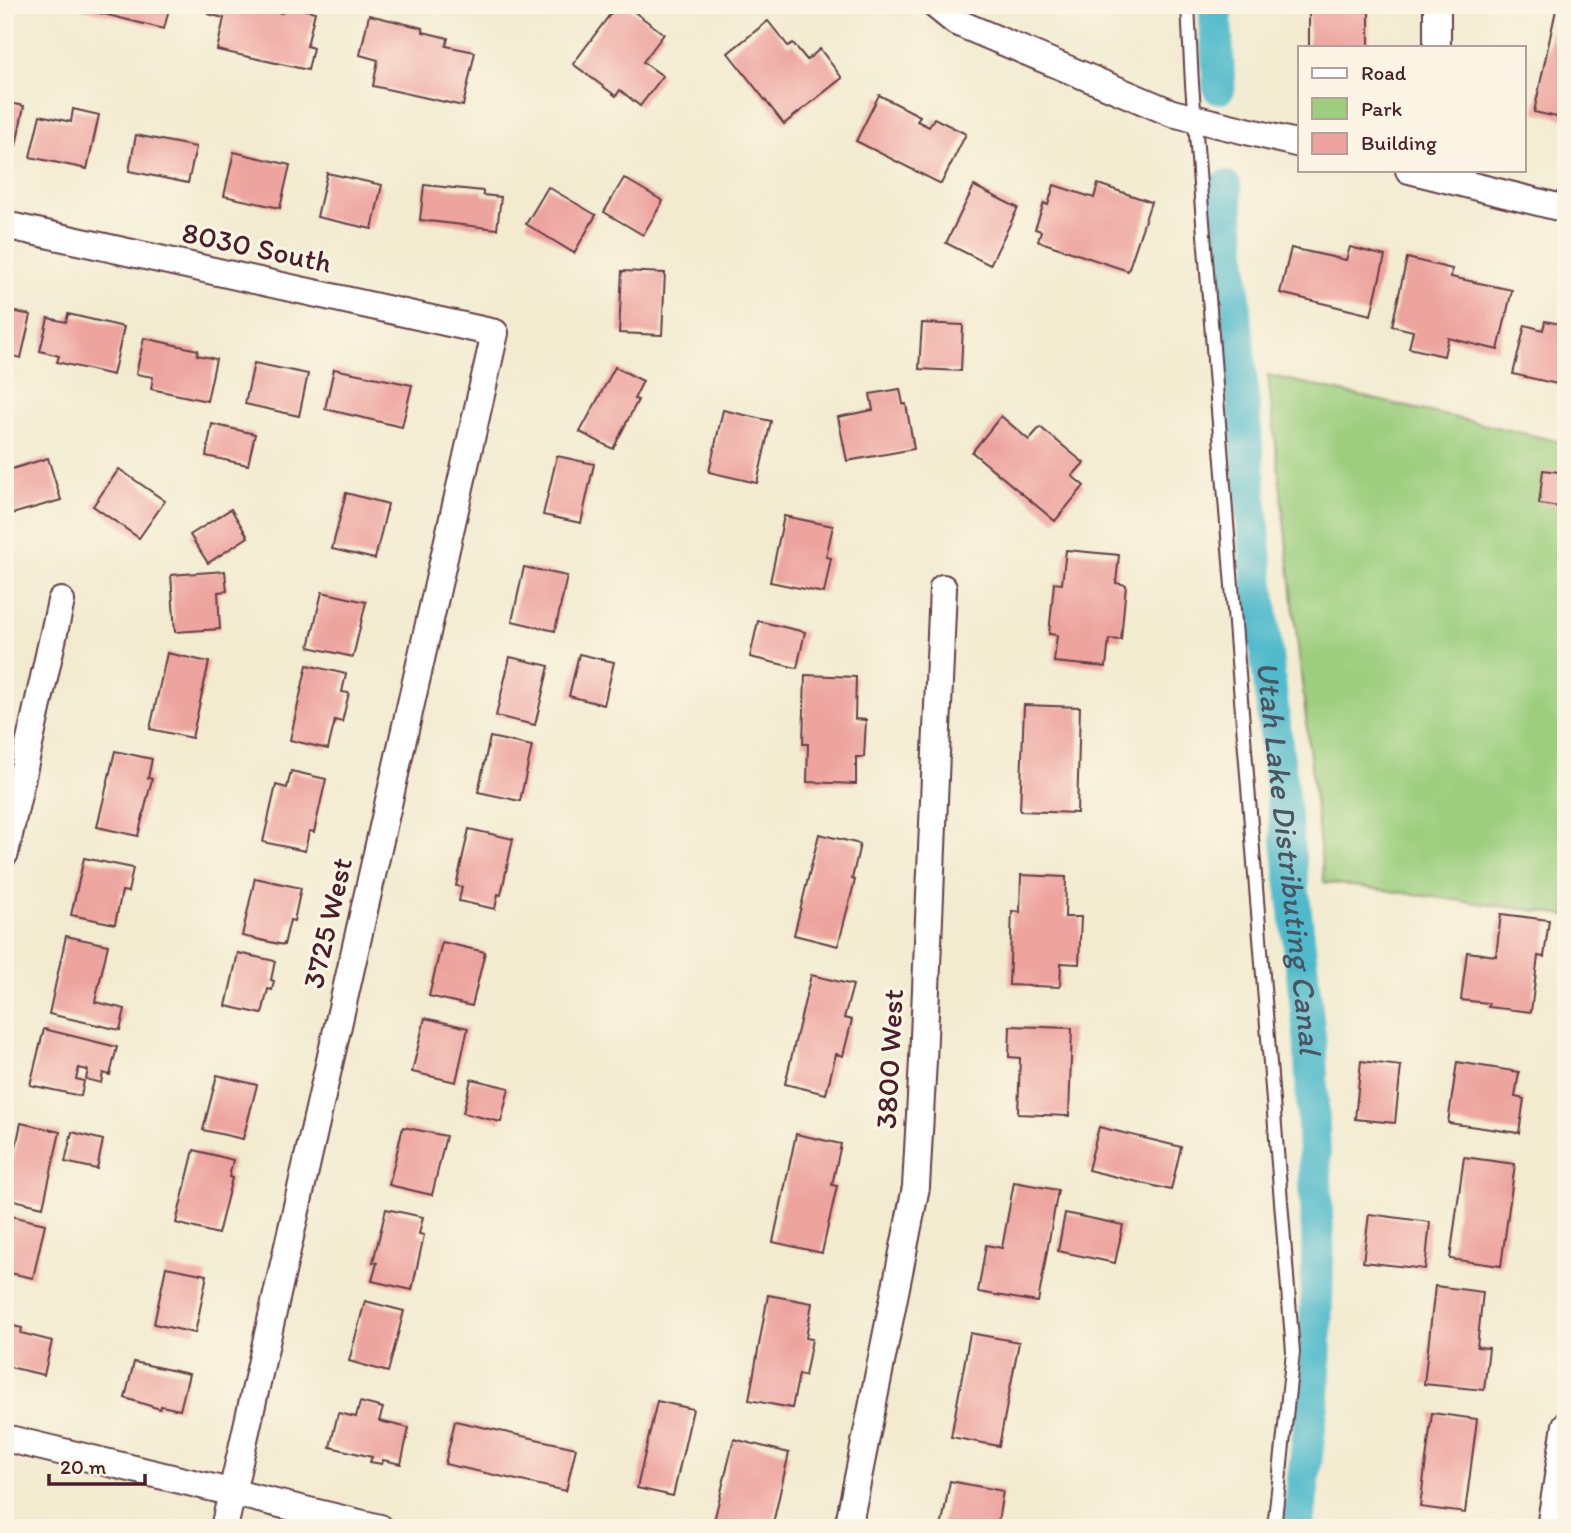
<svg xmlns="http://www.w3.org/2000/svg" width="1571" height="1533" font-family="Itim,sans-serif">
<style>
.green{fill:#9cce7e;stroke:#737654;stroke-width:2}
.lines{fill:none;stroke-linecap:round;stroke-linejoin:round}
.canal{stroke:#4fbacb;stroke-width:33}
.building{fill:#eda39e}
.lane-casing{stroke:#633e44;stroke-width:16}
.street-casing{stroke:#633e44;stroke-width:30}
.lane{stroke:#fff;stroke-width:12}
.street{stroke:#fff;stroke-width:26}
.labels{text-anchor:middle;dominant-baseline:central;stroke-width:6;stroke-linejoin:round;paint-order:stroke}
.street-label{font-size:30px;fill:#4a1f2b;stroke:#fcf5e5}
.water-label{font-size:32px;font-style:italic;fill:#4c5563;stroke:#fcf5e5}
</style>
<rect width="100%" height="100%" fill="#fcf5e5"/>
<filter id="ink" filterUnits="userSpaceOnUse"><feTurbulence type="fractalNoise" baseFrequency=".0143" numOctaves="2"/><feDisplacementMap in="SourceGraphic" scale="14" xChannelSelector="R" yChannelSelector="G"/><feConvolveMatrix kernelMatrix="1 2 1 2 8 2 1 2 1" color-interpolation-filters="sRGB"/></filter>
<filter id="wash" filterUnits="userSpaceOnUse"><feTurbulence type="fractalNoise" baseFrequency=".00686" numOctaves="4" result="noise"/><feDisplacementMap in="SourceGraphic" scale="28" xChannelSelector="R" yChannelSelector="G"/><feGaussianBlur stdDeviation="1.57" result="paint"/><feColorMatrix in="noise" values="0 0 0 0 0 0 0 0 0 0 0 0 0 0 0 0 0 1.4 0 .05"/><feComposite in="paint" operator="in"/></filter>
<g filter="url(#wash)">
<rect width="100%" height="100%" fill="#f2ebd0"/>
<path class="green" d="M1268 375 1566 443V915L1324 882Z"/>
<g class="lines">
<g class="canal">
<path d="M1215 5 1219 88"/>
<path id="s1" d="M1225 187 1257 571 1310 1040 1318 1248 1314 1390 1298 1528"/>
</g>
</g>
<g id="blocks">
<g class="building">
<path d="M68 5H170L164 29Z"/>
<path d="M210 5H267L266 9 282 13 284 5 315 12 307 46 313 48 308 70 217 50 224 18 208 14Z"/>
<path d="M617 5H625L664 34 643 62 663 76 640 106 620 90 616 96 573 64Z"/>
<rect x="1309" y="5" width="60" height="42"/>
<path d="M1557 5H1566V119L1534 112Z"/>
<path d="M369 15 423 28V32L448 38 446 46 475 52 463 106 373 86 378 60 360 55Z"/>
<path d="M768 21 788 46 793 43 807 60 820 49 842 78 784 124 728 53Z"/>
<path d="M879 95 920 116 917 121 929 127 934 118 966 134 941 184 856 141Z"/>
<path d="M5 102 24 106 16 145 5 143Z"/>
<path d="M73 109 99 115 87 169 30 157 40 115 71 122Z"/>
<path d="M136 135 196 147 188 183 129 171Z"/>
<path d="M234 152 290 165 280 208 224 196Z"/>
<path d="M327 173 382 185 372 229 317 217Z"/>
<path d="M624 178 663 201 643 235 604 212Z"/>
<path d="M1098 184 1151 202 1128 271 1038 241 1041 231 1035 229 1044 203 1048 205 1054 185 1094 198Z"/>
<path d="M424 185 483 191V195L501 197 497 229 420 220Z"/>
<path d="M974 186 1018 208 990 265 946 243Z"/>
<path d="M548 187 596 215 574 253 526 224Z"/>
<path d="M1350 247 1385 256 1371 315 1280 293 1291 248 1346 260Z"/>
<path d="M1407 258 1452 269 1451 277 1512 290 1498 350 1448 338 1444 356 1409 348 1413 331 1392 326Z"/>
<path d="M622 271 665 273 662 335 619 333Z"/>
<path d="M7 310 31 315 21 358 5 354Z"/>
<path d="M68 314 124 327 113 375 57 362 59 356 40 351 48 318 66 322Z"/>
<path d="M1545 321 1566 325V386L1513 374 1525 325 1543 330Z"/>
<path d="M922 323 963 325 961 371 919 369Z"/>
<path d="M144 338 198 350 197 355 216 359 207 401 151 389 153 377 136 374Z"/>
<path d="M254 363 308 374 299 416 245 404Z"/>
<path d="M615 367 643 381 634 399 638 400 613 449 580 432Z"/>
<path d="M334 369 412 385 402 427 325 409Z"/>
<path d="M900 389 903 404H906L914 449 847 461 838 417 873 410 870 394Z"/>
<path d="M723 410 771 421 757 483 709 472Z"/>
<path d="M1001 416 1029 440 1040 427 1084 463 1072 476 1084 486 1055 521 972 452Z"/>
<path d="M212 424 255 434 248 465 206 456Z"/>
<path d="M557 456 594 464 581 523 543 515Z"/>
<path d="M48 458 61 500 5 516V471Z"/>
<path d="M119 469 165 501 139 538 93 506Z"/>
<path d="M1543 470 1566 473V508L1539 504Z"/>
<path d="M346 493 388 504 375 559 332 549Z"/>
<path d="M231 509 248 537 208 563 190 535Z"/>
<path d="M784 516 833 526 826 557 831 558 824 593 770 582Z"/>
<path d="M1066 550 1119 555 1116 583 1126 585 1121 640 1109 639 1106 667 1054 662 1057 635 1049 634 1054 583 1062 584Z"/>
<path d="M524 567 567 576 555 631 512 621Z"/>
<path d="M225 571 227 591 218 592 220 629 175 632 171 575Z"/>
<path d="M322 592 366 602 353 657 309 647Z"/>
<path d="M758 621 805 632 797 668 750 657Z"/>
<path d="M167 653 209 662 192 738 150 729Z"/>
<path d="M579 654 614 662 604 705 569 696Z"/>
<path d="M510 657 549 666 535 725 496 716Z"/>
<path d="M307 665 346 674 342 692 349 693 342 722 335 720 328 749 290 740Z"/>
<path d="M805 675 856 677 855 719 866 720 864 757H856V784L807 782 808 744H803Z"/>
<path d="M1024 705 1080 707 1077 813 1020 811Z"/>
<path d="M490 737 532 746 520 801 478 792Z"/>
<path d="M115 751 152 759 148 778 152 779 138 836 97 827Z"/>
<path d="M291 771 326 779 314 832 309 831 305 851 263 842 276 785 287 788Z"/>
<path d="M469 829 513 839 501 895 498 894 495 909 459 901 462 887 456 886Z"/>
<path d="M819 834 860 844 852 879 855 880 838 946 794 935Z"/>
<path d="M84 858 133 868 128 892 122 891 115 924 71 915Z"/>
<path d="M1021 875 1066 877 1065 917H1081L1079 964 1061 963 1060 987 1009 985 1012 911 1020 912Z"/>
<path d="M255 878 301 888 294 921 290 920 284 945 242 936Z"/>
<path d="M1501 914 1549 920 1544 957 1538 956 1531 1012 1488 1007 1489 1003 1461 1000 1467 952 1496 956Z"/>
<path d="M66 936 108 945 95 1002 125 1009 120 1030 49 1014Z"/>
<path d="M442 942 485 952 472 1006 429 996Z"/>
<path d="M238 953 275 961 271 980 274 981 272 990 268 989 262 1014 226 1006Z"/>
<path d="M811 975 853 985 844 1018 852 1020 843 1056 836 1054 826 1094 785 1084Z"/>
<path d="M425 1018 468 1028 456 1082 412 1072Z"/>
<path d="M1010 1026 1072 1028 1069 1116 1018 1114 1020 1058 1009 1057Z"/>
<path d="M44 1029 117 1047 110 1075 103 1073 101 1083 86 1079 88 1070 79 1068 76 1079 84 1081 81 1096 30 1085Z"/>
<path d="M1361 1061 1401 1066 1395 1123 1355 1119Z"/>
<path d="M1457 1062 1519 1072 1515 1097 1524 1099 1519 1133 1448 1123Z"/>
<path d="M217 1075 257 1085 243 1139 203 1130Z"/>
<path d="M471 1079 509 1088 501 1122 463 1113Z"/>
<path d="M21 1123 60 1132 43 1207 5 1198 9 1173 5 1171 8 1159 13 1160Z"/>
<path d="M403 1127 446 1136 432 1195 389 1185Z"/>
<path d="M1099 1127 1181 1147 1171 1190 1088 1170Z"/>
<path d="M72 1132 103 1140 97 1169 65 1162Z"/>
<path d="M796 1134 841 1144 832 1185 837 1186 822 1253 773 1242Z"/>
<path d="M194 1150 233 1160 229 1177 232 1178 218 1234 176 1223Z"/>
<path d="M1464 1157 1515 1164 1501 1266 1450 1259Z"/>
<path d="M1014 1182 1058 1190 1038 1302 978 1292 986 1245 1002 1248Z"/>
<path d="M386 1209 423 1217 419 1234 424 1235 412 1290 372 1281 377 1263 373 1262Z"/>
<path d="M1065 1213 1123 1225 1115 1263 1058 1251Z"/>
<path d="M1369 1214 1430 1222 1425 1269 1363 1262Z"/>
<path d="M11 1216 45 1224 33 1278 5 1272V1241Z"/>
<path d="M166 1267 207 1275 195 1333 154 1324Z"/>
<path d="M1435 1286 1483 1292 1477 1347 1489 1348 1484 1390 1424 1384Z"/>
<path d="M768 1295 812 1303 806 1338 812 1339 805 1376 799 1374 792 1408 749 1400Z"/>
<path d="M365 1301 404 1311 388 1372 349 1361Z"/>
<path d="M5 1324 22 1328 21 1333 52 1341 44 1375 5 1366Z"/>
<path d="M970 1333 1019 1342 999 1446 951 1437Z"/>
<path d="M134 1362 189 1374 180 1410 161 1406 160 1409 125 1398Z"/>
<path d="M657 1401 693 1409 673 1496 637 1488Z"/>
<path d="M360 1402 383 1408 379 1421 409 1428 401 1464 383 1460 382 1464 370 1462 372 1457 330 1447 338 1413 356 1417Z"/>
<path d="M1432 1413 1477 1419 1465 1513 1420 1507Z"/>
<path d="M455 1421 576 1448 566 1491 445 1464Z"/>
<path d="M734 1439 789 1453 772 1528H725L713 1525Z"/>
<path d="M950 1481 1003 1491 997 1528H941Z"/>
</g>
</g>
</g>
<g filter="url(#ink)">
<use href="#blocks" fill-opacity="0" stroke="#633e44" stroke-width="2"/>
<g class="lines">
<g class="lane-casing">
<path id="lane" d="M1188 5 1192 84 1293 1352 1274 1528"/>
</g>
<g class="street-casing">
<g id="street">
<path d="M935 5 956 22 1172 113 1300 144"/>
<path d="M1437 47V5"/>
<path d="M1409 170 1566 209"/>
<path d="M5 225 495 333 224 1528"/>
<path d="M5 853 61 601"/>
<path d="M5 1438 380 1528"/>
<path d="M848 1528 916 1187 923 1060 943 588"/>
<path d="M1550 1528 1566 1425"/>
</g>
</g>
<use href="#lane" class="lane"/>
<use href="#street" class="street"/>
</g>
</g>
<g class="labels">
<g class="street-label">
<text transform="translate(257 247) rotate(12)">8030 South</text>
<text transform="translate(327 923) rotate(-77)">3725 West</text>
<text transform="translate(889 1059) rotate(-87)">3800 West</text>
</g>
<g class="water-label">
<text stroke="none"><textPath href="#s1" startOffset="674">Utah Lake Distributing Canal</textPath></text>
</g>
</g>
<rect width="1571" height="1533" fill="none" stroke="#fcf5e5" stroke-width="28"/>
<rect x="1298" y="46" width="228" height="126" fill="#fcf5e5" stroke="#b59f9b" stroke-width="2"/>
<rect x="1312" y="68" width="35" height="10" fill="#ffffff" stroke="#b59f9b" stroke-width="2"/>
<text x="1361" y="80" font-size="21" fill="#4a1f2b">Road</text>
<rect x="1312" y="98" width="35" height="21" fill="#9cce7e" stroke="#b59f9b" stroke-width="2"/>
<text x="1361" y="116" font-size="21" fill="#4a1f2b">Park</text>
<rect x="1312" y="133" width="35" height="21" fill="#eda39e" stroke="#b59f9b" stroke-width="2"/>
<text x="1361" y="150" font-size="21" fill="#4a1f2b">Building</text>
<path d="M49 1474v10h96v-10" fill="none" stroke="#4a1f2b" stroke-width="3.5"/>
<text x="60" y="1474" font-size="21" fill="#4a1f2b" stroke="#fcf5e5" stroke-width="5" paint-order="stroke">20 m</text>
</svg>
